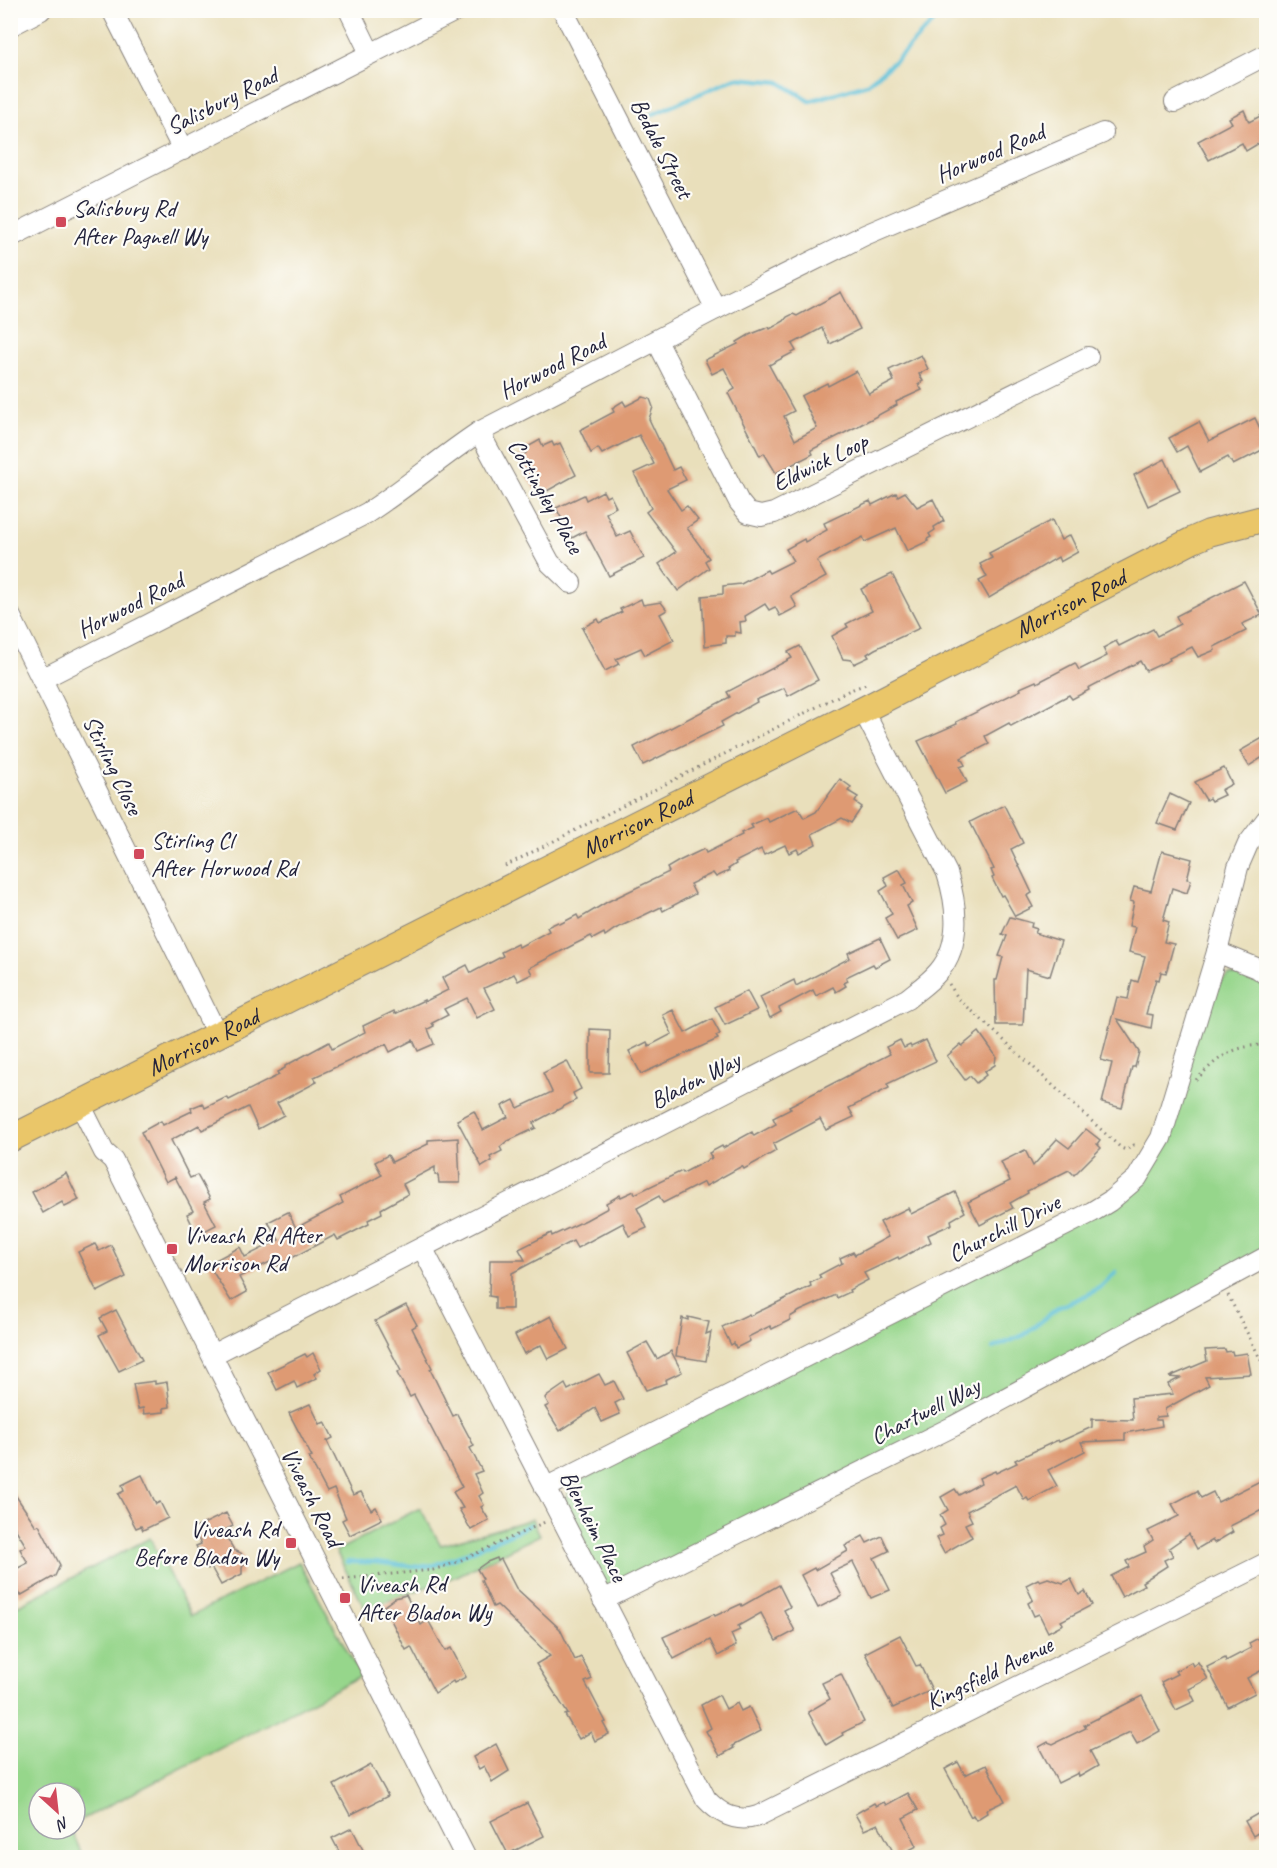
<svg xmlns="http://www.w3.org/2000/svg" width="1277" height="1868" font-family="Caveat,sans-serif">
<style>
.green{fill:#96d68b;stroke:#5c7c63;stroke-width:1.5}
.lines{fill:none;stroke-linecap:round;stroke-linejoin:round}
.stream{stroke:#5abfd7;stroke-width:4.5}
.building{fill:#de9a73}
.minor-casing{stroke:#86807b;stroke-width:22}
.major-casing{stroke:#86807b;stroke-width:28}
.path{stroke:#86807b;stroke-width:3;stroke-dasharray:1.5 4.5;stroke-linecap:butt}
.minor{stroke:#fff;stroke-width:20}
.major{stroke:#eac669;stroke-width:26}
.poi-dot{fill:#d1495b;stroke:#fdfcf7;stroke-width:2}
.labels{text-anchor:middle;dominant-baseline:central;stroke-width:4.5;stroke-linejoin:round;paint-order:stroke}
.street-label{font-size:24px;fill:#22223b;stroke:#fdfcf7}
.poi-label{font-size:24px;fill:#22223b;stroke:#fdfcf7;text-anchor:start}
</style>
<rect width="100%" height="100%" fill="#fdfcf7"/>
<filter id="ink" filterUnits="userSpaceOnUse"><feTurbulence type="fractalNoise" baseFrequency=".0167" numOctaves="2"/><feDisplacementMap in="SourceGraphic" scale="12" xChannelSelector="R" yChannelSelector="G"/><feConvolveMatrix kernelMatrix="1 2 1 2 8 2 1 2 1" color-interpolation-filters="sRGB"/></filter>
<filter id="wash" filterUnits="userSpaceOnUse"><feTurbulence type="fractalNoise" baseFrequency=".008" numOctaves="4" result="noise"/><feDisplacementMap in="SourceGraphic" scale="24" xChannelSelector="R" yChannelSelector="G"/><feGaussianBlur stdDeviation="1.35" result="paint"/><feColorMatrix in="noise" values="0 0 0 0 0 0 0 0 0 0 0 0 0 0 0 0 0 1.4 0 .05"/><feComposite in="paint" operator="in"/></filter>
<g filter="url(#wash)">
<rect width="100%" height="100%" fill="#e9dfbb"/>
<g class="green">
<path d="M1229 975H1241L1266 985V1248L968 1419 613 1589 605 1585 565 1510C563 1492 574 1484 589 1476L1144 1180 1212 992 1219 982Z"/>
<path d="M420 1508 441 1545 532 1519 540 1535 457 1576 365 1609 336 1551Z"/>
<path d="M150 1538 191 1616 299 1562 361 1676 75 1823V1793H39V1829H71L83 1857H11V1609Z"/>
</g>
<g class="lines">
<g class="stream">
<path d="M644 118 736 78 779 82 810 101 867 84 896 60 945 10"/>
<path d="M993 1348 1024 1335 1059 1307 1087 1295 1101 1287 1116 1272"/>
<path d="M347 1562H375L419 1567 434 1565 457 1557 530 1525"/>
</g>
</g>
<g id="blocks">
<g class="building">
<path d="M1244 110 1249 122 1266 113V139L1246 151 1242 143 1209 160 1198 141 1232 123 1229 118Z"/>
<path d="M841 292 860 329 830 344 822 328 792 344 796 351 769 365 794 411 784 416 795 440 817 428 801 396 827 383 828 386 856 371 869 394 894 381 889 370 921 355 928 369 919 374 923 381 918 384 922 390 896 402 897 405 860 425 811 450 813 454 776 473 764 453 760 456 728 393 735 389 724 368 712 374 705 360 738 344 737 342 749 335 769 327 770 329 784 321 787 317 793 314 797 316Z"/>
<path d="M643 397 650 399 653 407 649 419 673 470 679 467 686 480 667 489 681 510 687 506 698 520 687 528 709 558 705 561 709 568 678 591 659 564 676 552 646 512 651 508 634 473 654 464 639 435 602 454 598 448 591 453 580 430 614 412 612 408 623 401 626 406Z"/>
<path d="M1255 418 1266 441V448L1233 465 1228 457 1200 472 1187 446 1177 452 1169 438 1199 422 1209 441Z"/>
<path d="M540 440 543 446 552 442 554 446 560 443 576 475 545 492 539 487 534 489 516 458 526 453 524 449Z"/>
<path d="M1165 459 1180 491 1148 506 1134 475Z"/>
<path d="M603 491 606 497 610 495 616 507 606 513 617 537 630 531 644 558 609 576 585 531 572 538 556 508 584 495 586 500Z"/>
<path d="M905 492 917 507 933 499 944 521 934 527 935 530 929 534 931 537 927 539 928 541 907 551 896 528 865 542 863 537 817 561 826 577 791 596 797 607 780 616 775 607 769 610 765 604 745 616 746 621 740 622 741 633 735 632V636H726V643L705 646 702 596 723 594V586L741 584 767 570 769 573 793 561 786 549 804 539 805 542 827 530 824 523 870 501 872 505 896 493 898 496Z"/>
<path d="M1052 520 1061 540 1070 535 1078 552 1060 562 1058 557 989 598 979 581 987 577 980 564 992 558 989 553Z"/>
<path d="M892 574 920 628 875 649 867 654 869 657 854 664 852 660 843 659 832 636 848 627 846 624 872 611 861 589Z"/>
<path d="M1244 581 1262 615 1242 624 1246 631 1214 647 1215 650 1198 657 1192 647 1169 658 1170 660 1146 671 1140 661 1088 688 1089 690 1072 699 1069 695 1011 726 1009 723 985 736 989 744 961 758 965 765 960 767 967 782 945 793 918 741 957 724 956 722 1021 690 1020 688 1036 681 1037 683 1075 663 1079 670 1107 656 1103 648 1116 641 1119 646 1153 629 1157 636 1180 624 1176 616Z"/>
<path d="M641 599 643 605 661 602 667 610 660 614 674 640 645 655 641 648 616 659 619 664 605 671 582 628 598 619 600 623 622 612 620 609Z"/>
<path d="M800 646 818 680 788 696 784 688 756 700 757 702 721 722 723 726 643 765 634 747 730 697 727 692 792 658 788 652Z"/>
<path d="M1266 736V755L1249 766 1240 751Z"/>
<path d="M1224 768 1232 784 1221 790 1224 795 1211 801 1209 798 1206 800 1195 782Z"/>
<path d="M840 779 851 787 848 791 858 797 855 802 862 807 851 823 842 818 812 834 816 844 799 853 797 849 789 853 785 845 764 855 761 849 735 862 736 864 728 869 729 871 716 877 713 873 690 884 695 894 663 911 661 907 615 929 605 936 604 933 593 939 591 936 575 944 529 968 532 974 518 981 514 974 484 988 495 1009 477 1018 467 998 444 1009 448 1015 432 1023 434 1026 428 1029 434 1044 418 1051 413 1040 390 1052 386 1044 314 1077 317 1082 277 1103 284 1115 258 1129 248 1107 202 1130 199 1125 171 1140 190 1178 197 1175 210 1199 204 1202 216 1225 197 1235 187 1214 193 1211 175 1177 166 1182 141 1132 161 1121 163 1125 192 1111 191 1108 203 1103 205 1108 227 1097 229 1100 279 1075 277 1072 285 1068V1066L329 1042 332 1049 365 1032 363 1026 394 1011 395 1014 424 1000V1002L448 990 442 978 467 965 471 973 503 956 501 952 517 944 519 947 549 931 547 927 558 922 560 924 577 915 579 919 607 902 669 872 667 868 679 861 704 849 706 853 742 835 741 833 753 828 751 825 767 818 769 822 798 808 804 818 816 812Z"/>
<path d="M1170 794 1189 803 1177 830 1157 823Z"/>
<path d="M1004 805 1023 843 1011 849 1032 893 1027 896 1033 907 1015 916 1003 895 1001 896 992 878 994 877 991 870 994 869 970 822Z"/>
<path d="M1162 851 1192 859 1187 879 1191 880 1187 893 1172 888 1163 920 1169 922 1164 942 1174 944 1166 973 1161 972 1159 980 1156 979 1146 1014 1153 1015 1151 1028 1117 1019 1139 1052 1135 1067H1132L1122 1108 1102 1103 1112 1063 1101 1060 1117 997 1128 999 1132 980 1138 982 1145 956 1129 952 1135 927 1129 926 1134 902 1130 901 1134 887 1151 891Z"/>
<path d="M899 869 907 883 903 885 912 903 907 906 918 930 897 940 885 918 892 914 880 891 888 886 884 877Z"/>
<path d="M1010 917 1032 923 1031 927 1037 929 1035 933 1061 941 1050 976 1026 969 1023 1025H996L995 980H997L1003 957 999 956 1007 936 1002 934Z"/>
<path d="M880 938 890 959 875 967 873 964 846 977 848 981 844 983 846 986 836 992 833 987 816 996 813 990 779 1008 781 1012 770 1018 760 997 794 980 796 986 850 958 848 953Z"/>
<path d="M747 991 757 1010 725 1025 715 1007Z"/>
<path d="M673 1010 685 1033 712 1019 720 1034 716 1036 718 1039 641 1074 629 1051 647 1042 649 1046 672 1034 663 1015Z"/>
<path d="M590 1029 610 1030 609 1073H590Z"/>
<path d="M979 1032 996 1056 995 1065 984 1072 986 1075 976 1083 970 1076 965 1080 947 1056 961 1044 962 1046Z"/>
<path d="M900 1040 904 1048 910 1045 911 1047 926 1040 936 1061 887 1084 889 1088 849 1108 854 1117 826 1130 820 1119 773 1144 776 1151 744 1169 742 1166 706 1186 704 1182 663 1203 659 1196 637 1208 647 1228 629 1236 623 1223 577 1248 573 1241 512 1273V1309H495V1297L489 1296 490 1260H525L519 1249 551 1233 552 1236 586 1220 608 1208 606 1203 620 1195 621 1197 634 1191 635 1194 682 1171 683 1173 712 1158 709 1153 722 1146 723 1148 752 1132 754 1136 776 1124 773 1118 791 1109 789 1106 890 1054 886 1047Z"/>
<path d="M567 1061 581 1089 573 1093 576 1100 533 1123 536 1128 506 1142 500 1147 502 1151 490 1157 492 1161 482 1167 457 1120 474 1111 483 1130 508 1117 502 1106 514 1100 518 1108 552 1092 543 1073Z"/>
<path d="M1086 1129 1100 1140 1097 1144 1101 1148 1074 1175 1069 1170 1027 1191 1028 1193 1010 1203 1013 1208 980 1225 968 1202 1010 1181 1001 1162 1025 1150 1033 1166 1057 1139 1069 1148Z"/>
<path d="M458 1138 460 1183H439L438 1175H435V1167L403 1184 408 1194 381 1209 382 1213 368 1220 369 1224 338 1240 335 1235 275 1267 272 1261 239 1277 247 1292 231 1301 208 1264 240 1247 245 1257 279 1240 268 1222 288 1212 296 1228 343 1203 340 1197 382 1175 375 1162 388 1155 392 1162 428 1144V1140Z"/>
<path d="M66 1173 79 1200 65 1207 62 1202 43 1213 32 1192Z"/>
<path d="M955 1192 965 1212 951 1220 952 1224 928 1235 931 1242 899 1259 898 1257 864 1273 868 1280 849 1290 850 1292 837 1298 836 1295 800 1311 790 1317V1320L772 1329 770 1326 748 1337 750 1341 736 1348 734 1343 731 1345 722 1327 749 1314 750 1316 811 1286 810 1283 821 1278 819 1275 842 1263 840 1258 853 1252 855 1255 888 1237 880 1222 908 1208 911 1214Z"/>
<path d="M95 1244 99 1251 111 1245 126 1277 97 1292 78 1252Z"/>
<path d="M406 1305 417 1325 412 1328 432 1368 430 1369 453 1416 457 1414 474 1446 470 1448 482 1471 474 1474 483 1493 479 1496 484 1505 481 1507 489 1520 471 1530 459 1509 463 1508 453 1492 462 1487 414 1395 410 1397 397 1373 401 1371 375 1321Z"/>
<path d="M116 1310 142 1360 119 1371 99 1335 107 1331 100 1318Z"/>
<path d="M551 1316 568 1349 548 1359 541 1345 524 1354 515 1335Z"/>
<path d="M688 1317 709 1322 706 1334 711 1332 706 1361 676 1356 682 1318 688 1320Z"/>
<path d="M647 1342 657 1359 671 1351 682 1372 665 1380 666 1383 646 1390 627 1353Z"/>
<path d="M1225 1349 1226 1352 1232 1351 1233 1355 1247 1353 1251 1374 1205 1377 1209 1385 1165 1409 1166 1416 1156 1417V1420H1161L1162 1426 1125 1433V1440L1081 1442 1085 1451 1048 1470 1057 1486 1029 1501 1027 1498 1024 1500 1016 1485 967 1511 972 1521 965 1524 972 1537 944 1553 936 1538 943 1535 940 1528 945 1525 940 1515 948 1510 941 1497 955 1489 959 1495 981 1483 979 1478 995 1471 996 1473 1017 1463 1015 1460 1058 1440 1059 1442 1092 1427V1419L1133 1420 1131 1398 1173 1394 1168 1384 1180 1378 1169 1377 1207 1361 1205 1350Z"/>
<path d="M313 1353 321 1369 314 1374 317 1378 297 1388 294 1381 277 1390 268 1372 305 1354 307 1357Z"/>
<path d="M599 1374 605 1385 614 1381 623 1399 615 1403 620 1414 602 1422 595 1408 560 1431 545 1407 549 1405 545 1398 565 1384 568 1390Z"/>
<path d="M155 1381V1384L167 1382 170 1407 164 1408V1412L144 1414 143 1408 138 1409 133 1384Z"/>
<path d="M310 1404 320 1424 325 1422 333 1438 327 1441 353 1495 361 1492 371 1510 376 1507 382 1519 350 1535 342 1520 346 1518 334 1489 327 1492 309 1458 312 1457 289 1413Z"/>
<path d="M142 1475 156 1504 160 1502 168 1518 143 1530 141 1526 136 1528 118 1494 124 1491 122 1485Z"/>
<path d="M1266 1478V1508L1230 1526 1233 1532 1214 1543 1212 1540 1197 1549 1189 1534 1169 1548 1173 1556 1164 1560 1167 1566 1142 1582 1144 1585 1122 1597 1111 1576 1129 1567 1126 1561 1146 1552 1144 1546 1153 1540 1148 1531 1179 1516 1172 1504 1197 1491 1201 1498 1213 1492 1218 1502Z"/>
<path d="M10 1487 36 1526 39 1525 60 1565 55 1576 20 1596 10 1578V1572L28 1563 20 1549 26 1546 10 1520Z"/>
<path d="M226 1513 233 1526 223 1531 234 1550 241 1553 245 1562 242 1568V1574L221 1585 211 1567 208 1569 196 1546 201 1544 193 1529Z"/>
<path d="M863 1536 867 1543 882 1536 889 1551 874 1558 890 1590 871 1598 853 1562 830 1573 842 1596 818 1608 801 1575 814 1568 815 1570 848 1551 845 1546Z"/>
<path d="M497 1558 498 1561 501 1559 516 1588 560 1629 575 1660 581 1657 592 1679 585 1682 606 1722 603 1723 609 1734 595 1741 591 1732 579 1739 565 1715 568 1714 536 1664 550 1656 497 1605 493 1607 481 1580 483 1579 477 1569 487 1562Z"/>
<path d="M1048 1578 1063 1583 1071 1579 1079 1595 1085 1591 1092 1605 1061 1621 1063 1624 1048 1632 1039 1614 1034 1616 1028 1603 1033 1600 1026 1585 1038 1579 1040 1581Z"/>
<path d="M779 1585 790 1607 784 1610 795 1631 776 1641 761 1613 738 1626 740 1630 731 1634 736 1646 718 1656 710 1640 674 1659 663 1637 714 1614 715 1616 741 1604 742 1606Z"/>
<path d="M406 1595 421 1625 428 1620 445 1651 451 1648 466 1677 454 1683 453 1681 435 1693 411 1647 406 1650 384 1606 395 1598Z"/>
<path d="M1266 1634V1668L1247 1678 1255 1693 1228 1707 1207 1667 1225 1658 1226 1661 1251 1648 1249 1643Z"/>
<path d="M900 1635 916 1666 920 1665 932 1690 893 1708 865 1653Z"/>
<path d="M1191 1662 1193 1666 1198 1662 1208 1679 1189 1689 1195 1701 1176 1710 1161 1682 1177 1674 1175 1671Z"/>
<path d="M841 1674 864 1722 842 1733 843 1735 826 1745 808 1712 830 1699 822 1683Z"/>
<path d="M719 1695 726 1709 737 1703 741 1711 749 1707 761 1731 732 1746 734 1748 720 1756 706 1731 711 1728 701 1705Z"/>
<path d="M1142 1696 1160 1731 1137 1744 1130 1732 1090 1751 1098 1766 1079 1777 1078 1773 1058 1783 1039 1747 1048 1742 1053 1744 1086 1728 1084 1725Z"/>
<path d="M496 1744 509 1771 492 1782 484 1766 479 1769 473 1757Z"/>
<path d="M958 1762 965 1775 986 1765 1005 1801 986 1810 987 1813 976 1820 973 1815 971 1817 945 1769Z"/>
<path d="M371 1765 388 1796 350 1815 334 1785Z"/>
<path d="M908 1793 918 1810 903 1818 917 1846 896 1857 878 1824 864 1830 855 1814 874 1803 876 1806 884 1802 886 1805Z"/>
<path d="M527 1803 544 1836 508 1854 491 1821Z"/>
<path d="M1266 1809V1828L1253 1836 1245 1821Z"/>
<path d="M352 1828 364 1852 353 1857H342L332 1838Z"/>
</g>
</g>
</g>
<g filter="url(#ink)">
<use href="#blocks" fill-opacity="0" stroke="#86807b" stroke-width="1.5"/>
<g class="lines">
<g class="minor-casing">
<g id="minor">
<path d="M112 10 183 150"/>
<path d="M349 10 370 53"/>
<path d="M563 10 716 309"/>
<path d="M10 26 41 10"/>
<path d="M1175 102 1266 55"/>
<path d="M10 237 457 10"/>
<path d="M657 341 739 502 748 513 761 516 774 513 1088 357"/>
<path d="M479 432 550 563 571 583"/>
<path d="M10 615 217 1034"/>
<path d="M42 679 367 513C406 488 441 457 479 432L716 309 865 235 1103 133"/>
<path d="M1217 952 1259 969 1266 975"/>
<path d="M80 1104 104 1152 113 1160 466 1858"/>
<path d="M423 1249 706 1799C721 1815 737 1823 758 1816L1266 1563"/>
<path d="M212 1355 907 999C918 990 930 982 939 971 962 944 957 904 947 873L863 710"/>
<path d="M545 1488 1092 1212 1110 1201 1137 1178 1161 1138 1217 952 1238 867 1248 844 1266 820"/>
<path d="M603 1600 954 1426 1266 1257"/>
</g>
</g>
<g class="major-casing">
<g id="major">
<path id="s1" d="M10 1139 863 710 1193 540 1209 533 1266 518"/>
</g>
</g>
<g class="path">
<path d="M505 866 848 691 866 684"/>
<path d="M949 984 958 998 1121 1148 1126 1150 1134 1145 1138 1146"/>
<path d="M1196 1080C1218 1057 1234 1045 1266 1045"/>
<path d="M1228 1295 1266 1370"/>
<path d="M343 1579 433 1570 457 1562 545 1522"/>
</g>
<use href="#minor" class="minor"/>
<use href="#major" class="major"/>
</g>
</g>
<g class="poi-dot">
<rect x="55" y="216" width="12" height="12" rx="3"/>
<rect x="133" y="848" width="12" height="12" rx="3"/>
<rect x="166" y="1243" width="12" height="12" rx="3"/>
<rect x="285" y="1537" width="12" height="12" rx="3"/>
<rect x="339" y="1592" width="12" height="12" rx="3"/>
</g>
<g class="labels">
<g class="street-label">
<text transform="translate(222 101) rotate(-27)">Salisbury Road</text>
<text transform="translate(662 148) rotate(63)">Bedale Street</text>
<text transform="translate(990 153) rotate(-23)">Horwood Road</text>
<text transform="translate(552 366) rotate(-27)">Horwood Road</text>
<text transform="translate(820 462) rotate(-26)">Eldwick Loop</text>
<text transform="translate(546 496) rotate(60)">Cottingley Place</text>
<text stroke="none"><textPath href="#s1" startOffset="1188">Morrison Road</textPath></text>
<text transform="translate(130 605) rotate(-27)">Horwood Road</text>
<text transform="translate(113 765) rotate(64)">Stirling Close</text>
<text stroke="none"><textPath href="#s1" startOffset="702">Morrison Road</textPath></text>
<text stroke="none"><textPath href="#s1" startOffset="216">Morrison Road</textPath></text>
<text transform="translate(695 1080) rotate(-27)">Bladon Way</text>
<text transform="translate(1004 1228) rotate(-27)">Churchill Drive</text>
<text transform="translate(925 1411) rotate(-27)">Chartwell Way</text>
<text transform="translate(312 1497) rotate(63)">Viveash Road</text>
<text transform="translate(594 1526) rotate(63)">Blenheim Place</text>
<text transform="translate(989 1673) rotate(-26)">Kingsfield Avenue</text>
</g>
<g class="poi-label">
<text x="73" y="208">Salisbury Rd<tspan x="73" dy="28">After Pagnell Wy</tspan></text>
<text x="151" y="840">Stirling Cl<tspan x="151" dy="28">After Horwood Rd</tspan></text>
<text x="184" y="1235">Viveash Rd After<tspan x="184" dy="28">Morrison Rd</tspan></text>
<text x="279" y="1529" text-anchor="end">Viveash Rd<tspan x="279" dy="28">Before Bladon Wy</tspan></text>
<text x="357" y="1584">Viveash Rd<tspan x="357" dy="28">After Bladon Wy</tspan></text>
</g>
</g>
<rect width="1277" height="1868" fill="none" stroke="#fdfcf7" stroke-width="36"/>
<g transform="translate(57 1811) rotate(153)"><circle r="28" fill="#fdfcf7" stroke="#a5a5ac" stroke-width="1.5"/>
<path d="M0-4.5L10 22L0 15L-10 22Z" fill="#d1495b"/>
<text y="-9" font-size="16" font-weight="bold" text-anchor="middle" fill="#22223b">N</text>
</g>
</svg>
